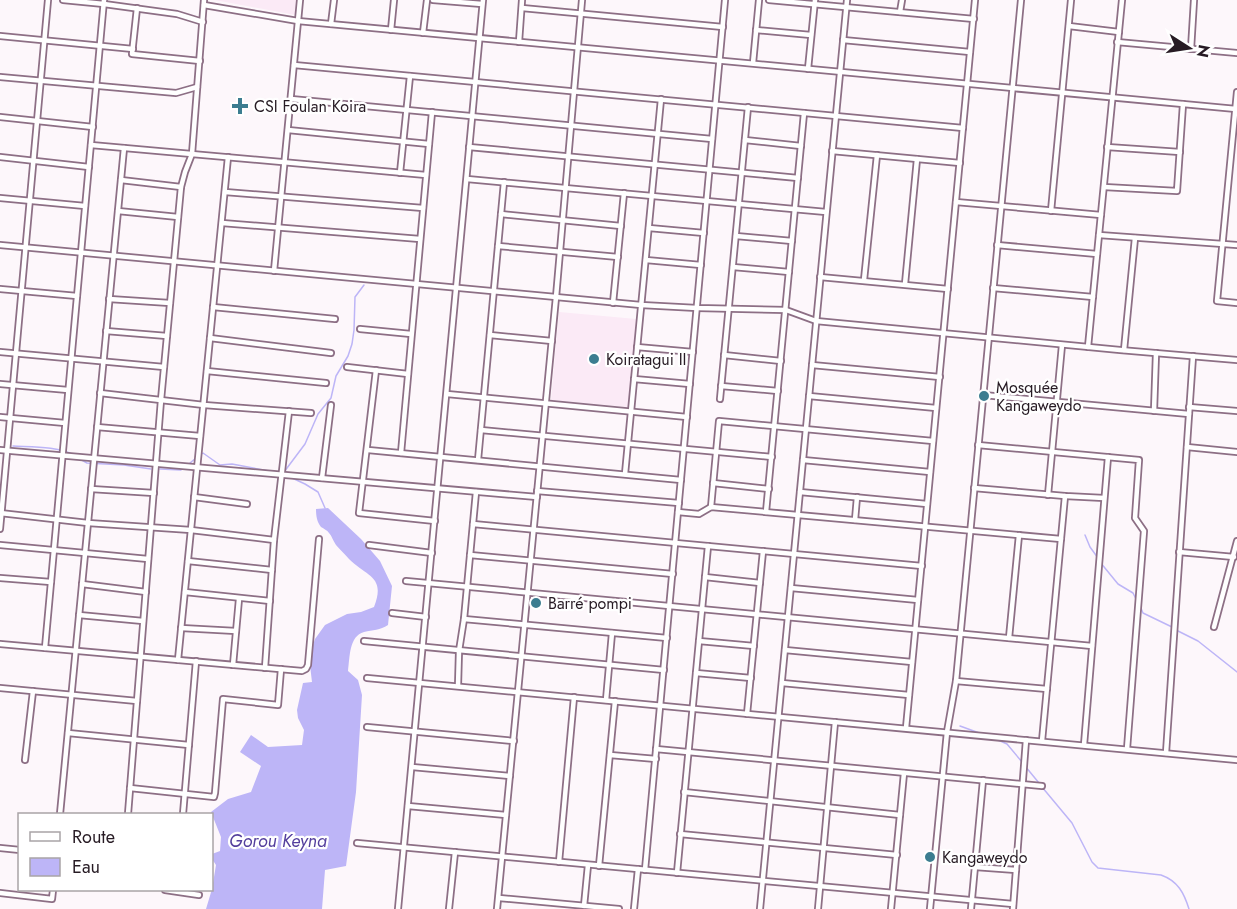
<svg xmlns="http://www.w3.org/2000/svg" width="1237" height="909" font-family="Jost,sans-serif">
<style>
.built{fill:#fbeaf6}
.water{fill:#bdb5f7}
.lines{fill:none;stroke-linecap:round;stroke-linejoin:round}
.stream{stroke:#bdb5f7;stroke-width:1.5}
.minor-casing{stroke:#8d6f85;stroke-width:8}
.minor{stroke:#fff;stroke-width:4.5}
.poi-dot{fill:#3c7d90;stroke:#fff;stroke-width:2}
.labels{text-anchor:middle;dominant-baseline:central;stroke-width:4.5;stroke-linejoin:round;paint-order:stroke}
.poi-label{font-size:16px;fill:#271b24;stroke:#fff;text-anchor:start}
.water-label{font-size:18px;font-style:italic;fill:#543f9d;stroke:#fff}
</style>
<rect width="100%" height="100%" fill="#fdf7fb"/>
<g class="built">
<path d="M215 0H296L295 15Z"/>
<path d="M559 312 636 319 628 407 551 400Z"/>
</g>
<path class="water" d="M328 508 361 539 380 561 392 586 388 625C380 630 373 630 364 632 349 636 350 657 348 671L358 680 362 695 356 792 346 866 325 870 322 909H206L212 889 216 865 212 859V854L220 851 221 837 211 812 228 799 251 792 261 766 240 752 251 735 268 747 302 745 304 730 298 718 297 710 303 683 312 682 309 657 315 639 325 625 347 614 361 612 374 607C386 576 367 577 349 559 345 554 340 550 336 545 333 541 332 536 329 533 327 530 324 529 321 527 317 522 316 516 316 509Z"/>
<g class="lines">
<g class="stream">
<path d="M13 446C30 447 59 446 74 455"/>
<path d="M200 455 203 453 220 465 232 464 274 472"/>
<path d="M80 459 87 463 124 465 151 469"/>
<path d="M190 463 196 458"/>
<path d="M160 469 181 470"/>
<path d="M284 472 305 444 318 414 331 398 336 376 348 356 352 344 354 330 355 297 364 285"/>
<path d="M290 477 305 484 318 492 325 508"/>
<path d="M1085 535 1090 547 1098 558"/>
<path d="M1100 562 1118 584 1133 593 1136 599"/>
<path d="M1140 606 1143 613 1172 627"/>
<path d="M1176 630 1198 641 1237 672"/>
<path d="M960 726 982 734"/>
<path d="M998 740 1007 744 1022 762"/>
<path d="M1025 766 1039 783"/>
<path d="M1042 787 1072 823 1092 862 1098 868 1161 875C1178 881 1184 893 1189 909"/>
</g>
<g class="minor-casing">
<g id="minor">
<path d="M63 0 104 4 177 14 203 22"/>
<path d="M433 0 482 4"/>
<path d="M769 0 974 19"/>
<path d="M204 5 298 21 1236 109"/>
<path d="M137 8 132 54 200 61"/>
<path d="M522 8 723 27"/>
<path d="M900 12 902 0"/>
<path d="M331 24 334 0"/>
<path d="M1069 26 1119 32"/>
<path d="M391 30 394 0"/>
<path d="M756 30 811 35"/>
<path d="M423 33 427 0"/>
<path d="M0 36 133 49"/>
<path d="M843 40 970 52"/>
<path d="M519 42 522 0"/>
<path d="M1117 42 1237 53"/>
<path d="M1191 49 1194 0"/>
<path d="M753 63 759 0"/>
<path d="M294 65 963 128"/>
<path d="M808 69 815 0"/>
<path d="M0 77 176 93 197 87"/>
<path d="M1237 92 1217 301 1237 303"/>
<path d="M291 99 712 139"/>
<path d="M0 117 93 127"/>
<path d="M288 130 429 144"/>
<path d="M745 140 801 146"/>
<path d="M91 145 426 175"/>
<path d="M469 147 798 178"/>
<path d="M1107 147 1180 152"/>
<path d="M832 151 960 163"/>
<path d="M0 157 89 167"/>
<path d="M400 173 410 76"/>
<path d="M467 179 826 212"/>
<path d="M121 180 181 187"/>
<path d="M1104 187 1177 191 1183 104"/>
<path d="M225 192 423 208"/>
<path d="M0 198 85 206"/>
<path d="M956 202 1101 215"/>
<path d="M118 211 178 217"/>
<path d="M1051 211 1071 0"/>
<path d="M501 214 621 226"/>
<path d="M222 223 420 239"/>
<path d="M649 228 704 233"/>
<path d="M1099 235 1237 245"/>
<path d="M736 236 792 241"/>
<path d="M0 245 641 305 697 308 786 310 816 321 1120 350 1237 360"/>
<path d="M997 245 1097 254"/>
<path d="M498 246 618 257"/>
<path d="M646 260 701 265"/>
<path d="M733 267 789 272"/>
<path d="M274 271 300 0"/>
<path d="M820 277 948 289"/>
<path d="M864 280 877 155"/>
<path d="M905 284 917 159"/>
<path d="M993 288 1093 297"/>
<path d="M0 289 77 296"/>
<path d="M109 299 170 303"/>
<path d="M613 303 624 193"/>
<path d="M213 307 335 319"/>
<path d="M360 329 411 334"/>
<path d="M106 331 167 336"/>
<path d="M490 335 552 341"/>
<path d="M210 338 331 353"/>
<path d="M637 347 693 352"/>
<path d="M1088 347 1122 0"/>
<path d="M1124 350 1135 238"/>
<path d="M0 352 164 367"/>
<path d="M724 355 781 361"/>
<path d="M812 365 940 377"/>
<path d="M347 367 408 374"/>
<path d="M376 370 359 513 435 521"/>
<path d="M207 371 326 383"/>
<path d="M634 379 690 384"/>
<path d="M0 384 68 390"/>
<path d="M721 386 778 391"/>
<path d="M100 393 204 405 311 413"/>
<path d="M447 394 687 417"/>
<path d="M983 395 1189 414"/>
<path d="M809 396 936 408"/>
<path d="M720 399 748 107"/>
<path d="M1189 407 1237 411"/>
<path d="M1154 411 1156 353"/>
<path d="M0 417 65 423"/>
<path d="M97 427 200 436"/>
<path d="M481 430 772 457"/>
<path d="M978 445 1139 460 1135 518 1144 531 1127 749"/>
<path d="M1187 447 1237 452"/>
<path d="M0 450 537 497"/>
<path d="M368 450 681 480"/>
<path d="M401 453 432 112"/>
<path d="M478 460 504 182"/>
<path d="M803 460 930 472"/>
<path d="M625 474 661 99"/>
<path d="M322 478 331 405"/>
<path d="M713 483 769 489"/>
<path d="M974 488 1065 496 1104 498"/>
<path d="M91 489 154 493"/>
<path d="M537 491 679 503"/>
<path d="M800 492 927 504"/>
<path d="M1048 495 1062 345"/>
<path d="M194 497 247 504"/>
<path d="M711 507 719 421 933 441"/>
<path d="M678 512 699 514 711 507 1061 539"/>
<path d="M766 512 804 113"/>
<path d="M0 513 88 523 191 530 274 540"/>
<path d="M855 520 857 497"/>
<path d="M473 524 922 566"/>
<path d="M0 529 48 0"/>
<path d="M0 545 148 559"/>
<path d="M369 545 432 553"/>
<path d="M1179 552 1234 557"/>
<path d="M470 555 673 574"/>
<path d="M188 561 272 570"/>
<path d="M705 577 760 583"/>
<path d="M0 578 51 582"/>
<path d="M406 581 1092 646"/>
<path d="M82 584 146 592"/>
<path d="M791 588 918 600"/>
<path d="M185 592 270 601"/>
<path d="M392 613 426 617"/>
<path d="M79 615 143 621"/>
<path d="M464 619 667 638"/>
<path d="M1214 627 1237 541"/>
<path d="M181 628 236 631"/>
<path d="M1009 638 1019 535"/>
<path d="M364 641 664 670"/>
<path d="M699 641 754 646"/>
<path d="M0 644 302 671 306 669 308 665 319 539"/>
<path d="M45 648 104 0"/>
<path d="M785 650 912 662"/>
<path d="M178 660 228 157"/>
<path d="M233 665 239 599"/>
<path d="M265 668 274 540 289 411"/>
<path d="M696 673 751 678"/>
<path d="M367 678 1237 760"/>
<path d="M956 681 1047 689"/>
<path d="M782 683 909 695"/>
<path d="M458 686 459 651 464 619 476 492"/>
<path d="M0 688 137 701"/>
<path d="M606 700 612 633"/>
<path d="M747 714 763 551"/>
<path d="M367 727 514 741"/>
<path d="M906 728 975 0"/>
<path d="M68 733 189 745"/>
<path d="M1042 741 1065 496"/>
<path d="M1084 745 1108 457"/>
<path d="M656 749 1042 786"/>
<path d="M1166 753 1193 356"/>
<path d="M610 755 656 759"/>
<path d="M25 760 33 691"/>
<path d="M412 767 510 776"/>
<path d="M130 788 214 797 215 793 223 699 278 705 281 669"/>
<path d="M684 792 900 815"/>
<path d="M408 806 506 815"/>
<path d="M60 814 124 148"/>
<path d="M128 814 161 400 181 187 185 172 192 154 204 0"/>
<path d="M183 814 196 661"/>
<path d="M680 834 897 855"/>
<path d="M357 843 1013 904"/>
<path d="M0 848 20 850"/>
<path d="M559 862 574 697"/>
<path d="M599 866 615 701"/>
<path d="M975 867 1016 870"/>
<path d="M645 870 725 0"/>
<path d="M677 873 708 546"/>
<path d="M165 890 199 895"/>
<path d="M0 893 52 899 53 890"/>
<path d="M499 898 619 909"/>
<path d="M584 906 588 865"/>
<path d="M398 909 483 0"/>
<path d="M449 909 455 852"/>
<path d="M497 909 556 297 582 0"/>
<path d="M634 909 638 869"/>
<path d="M760 909 847 0"/>
<path d="M818 909 835 722"/>
<path d="M891 909 904 773"/>
<path d="M930 909 947 732 956 681 1021 0"/>
<path d="M971 909 983 780"/>
<path d="M1013 909 1026 740"/>
</g>
</g>
<use href="#minor" class="minor"/>
</g>
<g class="poi-dot">
<path d="M237 97h6v6h6v6h-6v6h-6v-6h-6v-6h6z"/>
<circle cx="594" cy="359" r="6"/>
<circle cx="984" cy="396" r="6"/>
<circle cx="536" cy="603" r="6"/>
<circle cx="930" cy="857" r="6"/>
</g>
<g class="labels">
<g class="poi-label">
<text x="254" y="106">CSI Foulan Koira</text>
<text x="606" y="359">Koiratagui II</text>
<text x="996" y="387">Mosquée<tspan x="996" dy="18">Kangaweydo</tspan></text>
<text x="548" y="603">Barré pompi</text>
<text x="942" y="857">Kangaweydo</text>
</g>
<g class="water-label">
<text x="278" y="841">Gorou Keyna</text>
</g>
</g>
<rect x="18" y="813" width="195" height="78" fill="#ffffff" stroke="#a9a4a7" stroke-width="1.5"/>
<rect x="30" y="832" width="30" height="9" fill="#ffffff" stroke="#a9a4a7" stroke-width="1.5"/>
<text x="72" y="843" font-size="18" fill="#271b24">Route</text>
<rect x="30" y="858" width="30" height="18" fill="#bdb5f7" stroke="#a9a4a7" stroke-width="1.5"/>
<text x="72" y="873" font-size="18" fill="#271b24">Eau</text>
<g transform="translate(1189 48) rotate(102)" stroke="#ffffff" stroke-width="4.5" paint-order="stroke">
<path d="M0-4.5L10 22L0 15L-10 22Z" fill="#271b24"/>
<text y="-9" font-size="16" font-weight="bold" text-anchor="middle" fill="#271b24">N</text>
</g>
</svg>
